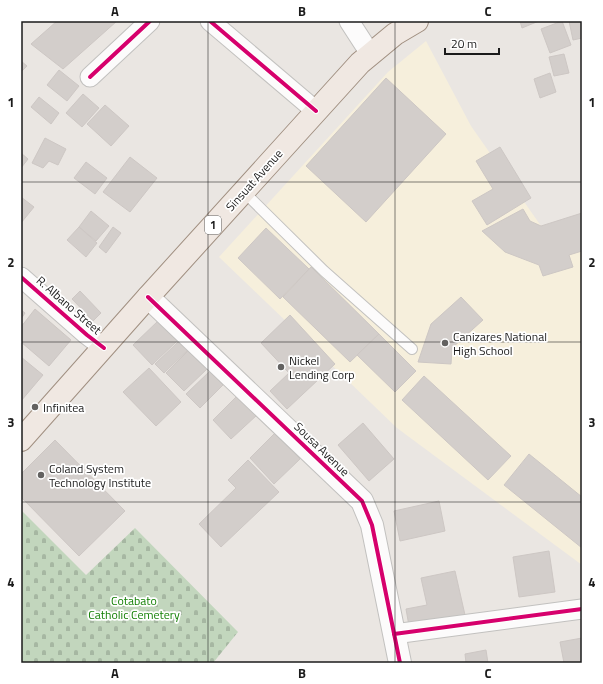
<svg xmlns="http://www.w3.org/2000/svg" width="603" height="684" font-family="'Titillium Web',sans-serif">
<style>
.education{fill:#f6efdc}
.cemetery{fill:url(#cemetery-stones)}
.building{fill:#d3cecb;stroke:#cdc7c4}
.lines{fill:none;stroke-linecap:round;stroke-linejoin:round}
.service-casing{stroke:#c2c1bf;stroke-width:12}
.minor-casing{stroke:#c2c1bf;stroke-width:21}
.tertiary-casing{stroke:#c2c1bf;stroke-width:24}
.primary-casing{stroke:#a08f80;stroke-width:24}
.service{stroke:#fcfbfb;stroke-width:10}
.minor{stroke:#fcfbfb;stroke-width:19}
.tertiary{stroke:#fcfbfb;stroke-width:22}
.primary{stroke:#f0e8e2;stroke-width:22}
.cycleway-casing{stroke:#fff;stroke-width:6}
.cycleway{stroke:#d6006c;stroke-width:4}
.grid{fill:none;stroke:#1b1b1b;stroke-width:1;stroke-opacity:0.55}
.poi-dot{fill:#636261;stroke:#fff;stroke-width:1.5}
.labels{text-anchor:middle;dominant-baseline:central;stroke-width:3.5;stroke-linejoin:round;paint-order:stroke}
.shield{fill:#fff;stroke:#5f5f5f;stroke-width:1}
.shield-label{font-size:11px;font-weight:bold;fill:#1b1b1b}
.street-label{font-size:12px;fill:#1b1b1b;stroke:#fff}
.poi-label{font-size:12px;fill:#1b1b1b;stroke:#fff;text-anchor:start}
.park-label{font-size:12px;fill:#117f03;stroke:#fff}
.neatline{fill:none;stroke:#1b1b1b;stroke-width:1.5}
.grid-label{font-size:13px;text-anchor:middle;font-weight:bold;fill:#1b1b1b}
</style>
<defs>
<pattern id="cemetery-stones" width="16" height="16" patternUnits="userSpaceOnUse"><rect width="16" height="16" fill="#c2d6bd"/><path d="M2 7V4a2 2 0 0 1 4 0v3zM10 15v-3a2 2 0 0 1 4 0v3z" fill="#a6b7a2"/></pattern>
</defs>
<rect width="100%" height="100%" fill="#eae6e2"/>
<path class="education" d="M426 41 471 126 541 226 582 214V565L397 428 219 257 388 72Z"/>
<path class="cemetery" d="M21 510 86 575 135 528 238 632 213 663H21Z"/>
<g class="building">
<path d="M57 21H117L63 69 31 44Z"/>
<path d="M520 21H539L522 28Z"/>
<path d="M562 21 571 45 550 53 541 29Z"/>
<path d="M569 21H582V38L573 40Z"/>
<path d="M564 54 569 73 554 76 549 57Z"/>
<path d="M21 61 27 66 21 72Z"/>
<path d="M59 70 79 86 67 101 47 85Z"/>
<path d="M550 73 556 92 540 98 534 79Z"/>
<path d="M386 78 446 134 366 222 306 166Z"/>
<path d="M83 94 99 108 82 127 66 113Z"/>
<path d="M39 97 59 113 51 124 31 107Z"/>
<path d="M105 105 129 126 111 146 87 124Z"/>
<path d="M45 138 66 149 58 165 49 161 43 168 32 163Z"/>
<path d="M500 147 531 198 487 225 472 201 493 189 476 161Z"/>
<path d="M21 153 28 159 21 168Z"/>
<path d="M130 157 157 178 130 212 103 192Z"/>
<path d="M86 162 107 178 95 194 74 178Z"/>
<path d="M21 197 34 207 21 223Z"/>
<path d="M523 209 530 221 541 226 582 213V251L569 255 573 267 543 276 539 265 505 252 482 231Z"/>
<path d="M91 211 109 226 96 241 79 227Z"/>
<path d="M79 227 97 243 86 257 67 240Z"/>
<path d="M113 227 121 233 106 253 99 247Z"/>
<path d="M266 228 309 269 280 299 238 258Z"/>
<path d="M311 267 379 334 350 362 283 297Z"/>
<path d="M80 291 101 313 93 321 72 299Z"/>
<path d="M461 297 483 320 452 348 451 364 418 362 431 324Z"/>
<path d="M35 309 71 340 49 366 21 342V327Z"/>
<path d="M21 310 25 313 21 319Z"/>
<path d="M290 315 335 364 287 409 270 391 289 373 261 343Z"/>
<path d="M158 321 177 341 152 365 133 345Z"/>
<path d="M379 334 416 371 395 392 357 355Z"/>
<path d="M179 341 188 350 164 373 155 364Z"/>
<path d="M189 350 207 369 184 391 166 373Z"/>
<path d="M21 357 43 375 21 401Z"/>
<path d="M149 368 181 402 156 426 123 392Z"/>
<path d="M210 371 223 385 200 408 186 394Z"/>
<path d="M424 376 511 456 488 480 402 400Z"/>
<path d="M238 395 257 415 231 439 213 420Z"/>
<path d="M363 423 394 459 369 481 338 445Z"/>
<path d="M275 433 300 459 274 484 250 458Z"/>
<path d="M55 440 125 511 79 556 21 497V474Z"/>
<path d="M529 454 582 497V548L504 485Z"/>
<path d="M248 460 279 492 221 547 199 524 236 488 228 480Z"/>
<path d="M439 501 445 531 400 541 394 511Z"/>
<path d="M549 551 555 592 519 597 513 557Z"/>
<path d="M455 571 465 615 409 626 406 609 427 605 421 578Z"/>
<path d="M582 638V663H564L560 642Z"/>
<path d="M486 650 488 663H466L465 654Z"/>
</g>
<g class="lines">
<g class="service-casing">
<path id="service" d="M243 191 324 271 412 349"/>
</g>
<g class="minor-casing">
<g id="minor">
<path d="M210 21 316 111"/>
<path d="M349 21 371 55"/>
<path d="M90 77 150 21"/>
<path d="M21 277 87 335 104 348"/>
<path d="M394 634 582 609"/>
</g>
</g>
<g class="tertiary-casing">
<path id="tertiary" d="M148 297 362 501 372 525 400 663"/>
</g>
<g class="primary-casing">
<path id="primary" d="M21 440 148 297 360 63 395 34 417 21"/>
</g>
<use href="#service" class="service"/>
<use href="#minor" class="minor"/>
<use href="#tertiary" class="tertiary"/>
<use href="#primary" class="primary"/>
<g class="cycleway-casing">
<g id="cycleway">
<path d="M210 21 316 111"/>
<path d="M90 77 150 21"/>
<path d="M21 277 87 335 104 348"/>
<path d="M148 297 362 501 372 525 400 663"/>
<path d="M394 634 582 609"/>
</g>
</g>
<use href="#cycleway" class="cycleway"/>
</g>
<path class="grid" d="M208 21V663M395 21V663M21 182H582M21 342H582M21 502H582"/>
<g class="poi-dot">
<circle cx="445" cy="343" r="4"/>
<circle cx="281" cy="367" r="4"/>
<circle cx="35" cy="407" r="4"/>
<circle cx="41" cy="475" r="4"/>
</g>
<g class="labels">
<rect class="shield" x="205" y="216" width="16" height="18" rx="3"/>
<g class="shield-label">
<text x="213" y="225">1</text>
</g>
<g class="street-label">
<text transform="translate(254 180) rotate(-48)">Sinsuat Avenue</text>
<text transform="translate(69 305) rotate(41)">R. Albano Street</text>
<text transform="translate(322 449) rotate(44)">Sousa Avenue</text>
</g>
<g class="poi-label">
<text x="453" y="336">Canizares National<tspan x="453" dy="14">High School</tspan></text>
<text x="289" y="360">Nickel<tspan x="289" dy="14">Lending Corp</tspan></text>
<text x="43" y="407">Infinitea</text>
<text x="49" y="468">Coland System<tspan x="49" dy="14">Technology Institute</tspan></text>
</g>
<g class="park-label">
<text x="134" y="600">Cotabato<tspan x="134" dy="14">Catholic Cemetery</tspan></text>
</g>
</g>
<rect width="603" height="684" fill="none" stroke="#ffffff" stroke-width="44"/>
<path d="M445 48v6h54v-6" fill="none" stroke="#1b1b1b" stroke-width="2"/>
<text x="451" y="48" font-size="12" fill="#1b1b1b" stroke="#ffffff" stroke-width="3" paint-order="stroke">20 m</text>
<rect x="22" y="22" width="559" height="640" class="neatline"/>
<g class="grid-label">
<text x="115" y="16">A</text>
<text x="302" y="16">B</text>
<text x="488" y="16">C</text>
<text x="11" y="107">1</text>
<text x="592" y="107">1</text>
<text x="11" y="267">2</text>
<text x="592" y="267">2</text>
<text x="11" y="427">3</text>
<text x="592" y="427">3</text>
<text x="11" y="587">4</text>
<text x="592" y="587">4</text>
<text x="115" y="678">A</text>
<text x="302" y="678">B</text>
<text x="488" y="678">C</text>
</g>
</svg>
